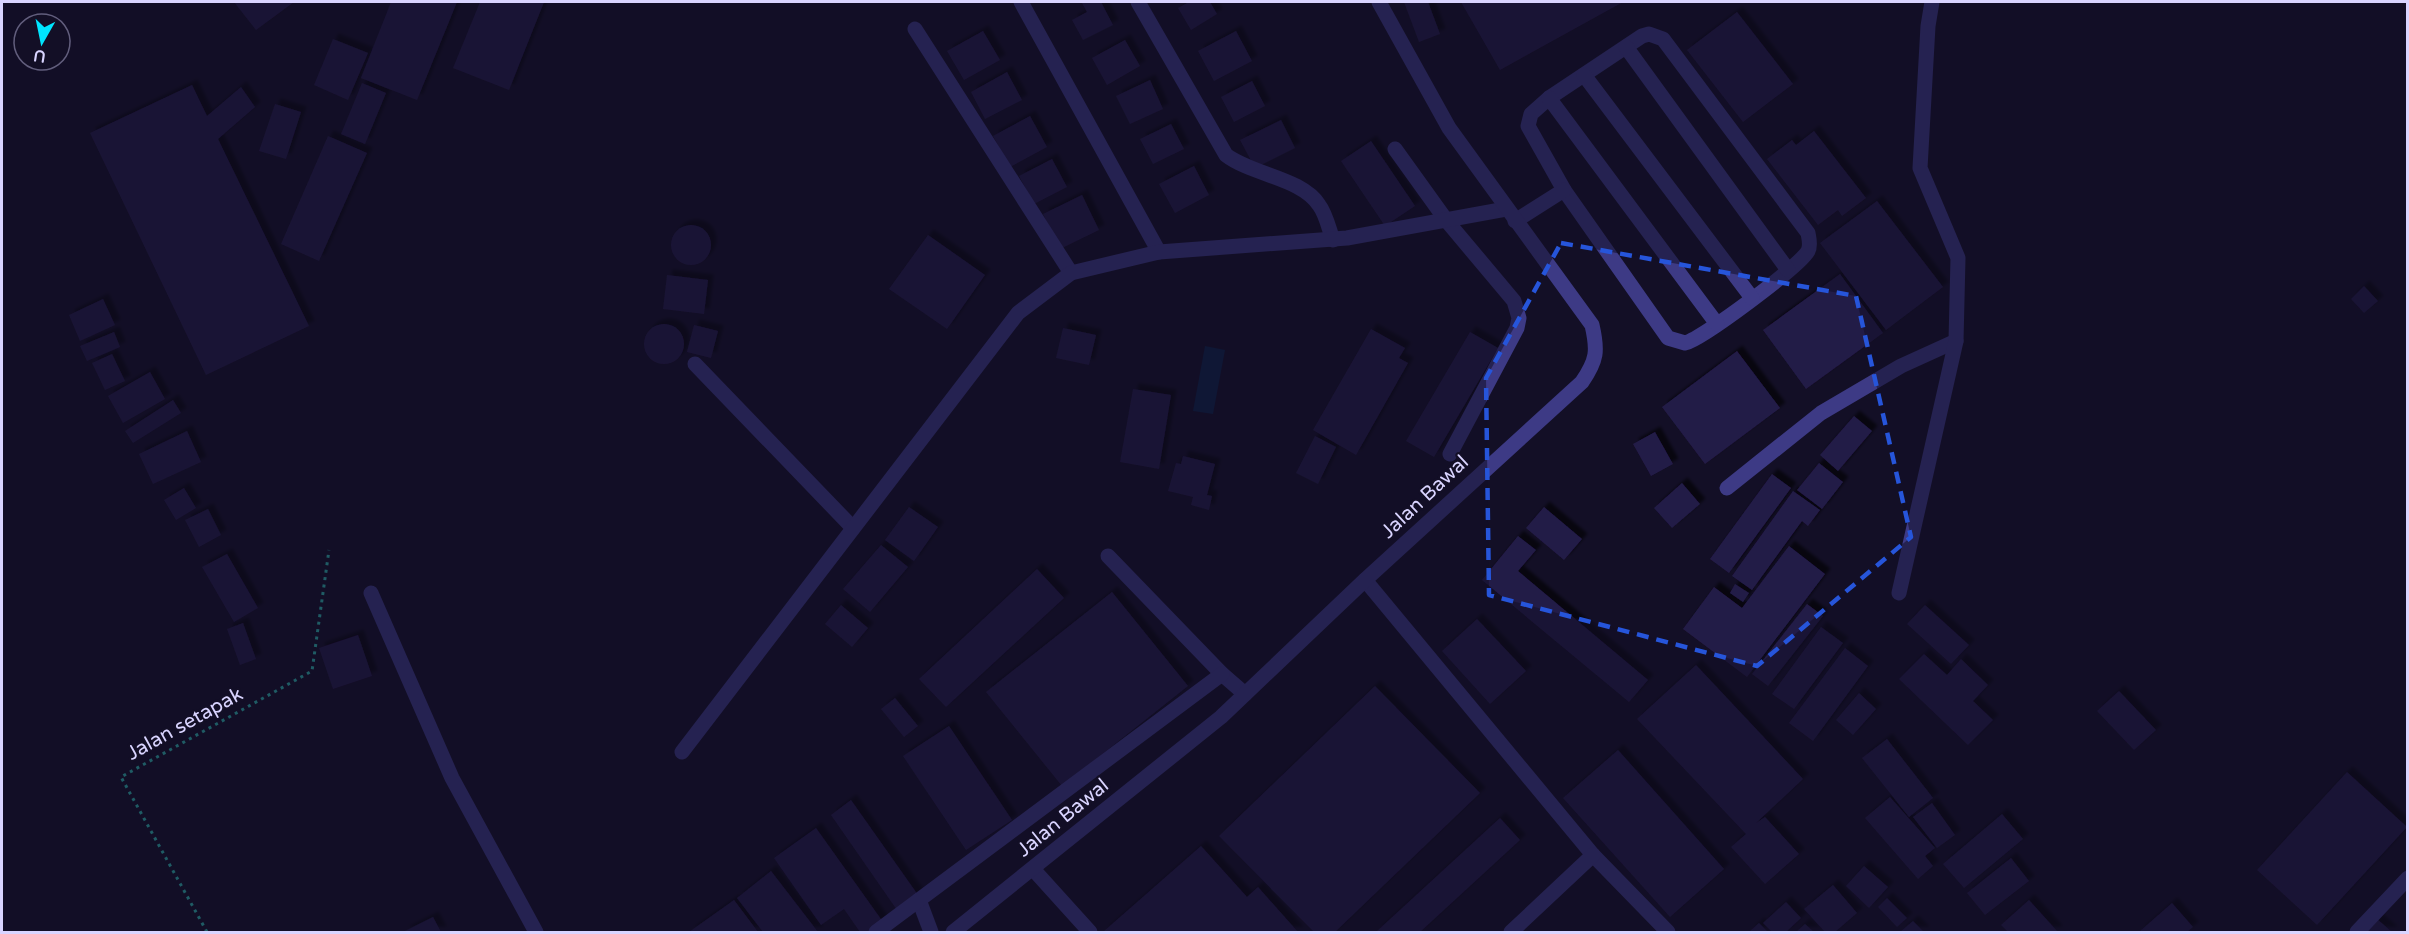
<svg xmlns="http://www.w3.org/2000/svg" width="2409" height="934" font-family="'Varela Round',sans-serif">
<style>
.water{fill:#0c2248}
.building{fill:#241b47;filter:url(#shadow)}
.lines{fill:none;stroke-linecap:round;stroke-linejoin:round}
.path{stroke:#2fb8b0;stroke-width:3;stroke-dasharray:3 4.5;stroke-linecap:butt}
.minor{stroke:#3d3a85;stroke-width:15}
.marked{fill:none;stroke:#2655da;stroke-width:4.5;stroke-dasharray:12 8;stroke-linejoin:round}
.labels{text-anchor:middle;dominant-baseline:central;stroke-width:4.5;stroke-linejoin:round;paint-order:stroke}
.street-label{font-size:20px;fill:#d9d4ff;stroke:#130f26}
</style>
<defs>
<filter id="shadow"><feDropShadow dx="5.5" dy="-5.5" stdDeviation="1.5" flood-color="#0009"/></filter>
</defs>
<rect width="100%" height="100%" fill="#130f26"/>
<path class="water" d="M1205 346 1225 350 1213 414 1193 411Z"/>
<g class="building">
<path d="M234 2H294L256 30Z"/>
<path d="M391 2H457L417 100 361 78Z"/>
<path d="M480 2H544L509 90 453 68Z"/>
<path d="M1101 2 1113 25 1083 40 1072 20 1087 12 1082 3Z"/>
<path d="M1189 2H1210L1217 14 1191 30 1178 8Z"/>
<path d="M1404 2H1428L1440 34 1419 42Z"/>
<path d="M1461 2H1623L1500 70Z"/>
<path d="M1737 12 1793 84 1743 122 1687 50Z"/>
<path d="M983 31 1000 60 964 80 947 51Z"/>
<path d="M1236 31 1252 61 1214 81 1198 51Z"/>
<path d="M333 39 368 53 348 100 314 85Z"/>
<path d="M1125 40 1140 66 1107 85 1092 58Z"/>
<path d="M1007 72 1022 100 985 119 971 92Z"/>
<path d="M1150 80 1163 109 1130 124 1116 96Z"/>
<path d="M1252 81 1265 106 1234 122 1221 97Z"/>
<path d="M362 83 386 93 365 144 341 134Z"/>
<path d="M192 85 207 116 241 87 255 107 218 139 309 326 206 375 90 133Z"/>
<path d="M275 104 301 112 286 159 259 151Z"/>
<path d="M1030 116 1047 147 1010 167 993 136Z"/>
<path d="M1281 120 1295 148 1255 168 1240 140Z"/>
<path d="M1171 124 1184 149 1153 164 1140 139Z"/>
<path d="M1814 131 1866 198 1842 216 1838 210 1818 225 1767 159 1792 140 1796 145Z"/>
<path d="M328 136 367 153 319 261 281 244Z"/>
<path d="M1371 141 1415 206 1385 226 1341 161Z"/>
<path d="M1052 159 1067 187 1034 204 1019 176Z"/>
<path d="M1194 166 1209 195 1175 213 1159 184Z"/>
<path d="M1082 195 1099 230 1060 249 1043 214Z"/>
<path d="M1877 201 1943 287 1886 330 1820 243Z"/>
<circle cx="691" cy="245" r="20"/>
<path d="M928 235 985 275 947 329 889 289Z"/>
<path d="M1840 274 1883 333 1806 389 1763 330Z"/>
<path d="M667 275 708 280 704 314 663 309Z"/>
<path d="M2364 286 2378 301 2364 313 2351 299Z"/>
<path d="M103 299 115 325 80 341 69 315Z"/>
<circle cx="664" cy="344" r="20"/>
<path d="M694 325 718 331 711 358 687 352Z"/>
<path d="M1063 328 1096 335 1089 365 1056 358Z"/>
<path d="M1371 329 1405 348 1399 358 1408 363 1356 455 1313 430Z"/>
<path d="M114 332 120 347 87 361 80 346Z"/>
<path d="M1470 332 1498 348 1434 457 1406 441Z"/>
<path d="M1737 351 1780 408 1705 464 1662 407Z"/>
<path d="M112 354 125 381 105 390 92 363Z"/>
<path d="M150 372 165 399 123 423 108 396Z"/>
<path d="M1133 389 1171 395 1159 469 1120 462Z"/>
<path d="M173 400 181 413 133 443 125 431Z"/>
<path d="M1854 416 1872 431 1838 471 1820 455Z"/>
<path d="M187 431 201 462 153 484 139 454Z"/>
<path d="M1655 432 1673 464 1651 476 1633 444Z"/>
<path d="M1315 436 1336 447 1318 484 1296 473Z"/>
<path d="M1183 456 1215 464 1207 495 1212 496 1209 510 1191 505 1193 497 1168 491 1176 463 1181 464Z"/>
<path d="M1819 463 1843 482 1822 509 1797 490Z"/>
<path d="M1772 474 1791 488 1729 573 1710 559Z"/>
<path d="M1682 483 1700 504 1672 528 1654 508Z"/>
<path d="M184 488 196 508 176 520 164 500Z"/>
<path d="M1793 491 1820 510 1808 526 1802 521 1752 590 1732 576Z"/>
<path d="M909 507 938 527 914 561 885 540Z"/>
<path d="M1544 507 1582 539 1564 560 1526 528Z"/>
<path d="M208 509 221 535 199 547 185 520Z"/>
<path d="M1518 536 1536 550 1518 571 1648 680 1629 702 1482 580Z"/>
<path d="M881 545 908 567 870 612 843 589Z"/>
<path d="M1789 546 1825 574 1747 677 1683 629 1714 587 1742 608Z"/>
<path d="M227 554 258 608 234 622 202 567Z"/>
<path d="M1037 569 1064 598 946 707 919 679Z"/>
<path d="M1735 584 1749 593 1743 602 1730 593Z"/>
<path d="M1112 592 1188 686 1062 786 986 692Z"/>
<path d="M1807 604 1823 616 1768 686 1752 674Z"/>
<path d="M841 605 868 628 852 647 825 624Z"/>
<path d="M1925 605 1969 645 1951 664 1907 624Z"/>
<path d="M1477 619 1526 671 1490 704 1442 651Z"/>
<path d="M243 623 256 659 240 665 227 629Z"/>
<path d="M1821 627 1843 643 1794 709 1772 694Z"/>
<path d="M358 635 372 676 333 689 319 648Z"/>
<path d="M1845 648 1868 666 1813 741 1789 723Z"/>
<path d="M1924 654 1947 675 1961 659 1988 685 1973 701 1993 720 1968 745 1899 679Z"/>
<path d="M1696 665 1803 779 1756 823 1765 817 1799 854 1765 884 1731 847 1746 834 1637 719Z"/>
<path d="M1375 686 1480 793 1335 932H1314L1219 836Z"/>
<path d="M2119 691 2156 730 2134 750 2097 711Z"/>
<path d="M1859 693 1876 709 1853 735 1836 720Z"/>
<path d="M895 698 918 726 904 737 881 709Z"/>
<path d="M949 726 1012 820 966 850 903 756Z"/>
<path d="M1887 739 1933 798 1909 817 1862 758Z"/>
<path d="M1618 750 1724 869 1670 917 1563 798Z"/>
<path d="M2347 772 2407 827 2317 925 2257 870Z"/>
<path d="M1890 797 1935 848 1925 856 1933 866 1918 879 1865 818Z"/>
<path d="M851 800 918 895 897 910 831 815Z"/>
<path d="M1932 803 1955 835 1937 848 1913 817Z"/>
<path d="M2002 814 2023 839 1964 888 1943 864Z"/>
<path d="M1500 818 1520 840 1420 932H1376Z"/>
<path d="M816 828 883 922 868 932H860L844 909 821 925 774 858Z"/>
<path d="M1201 846 1247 897 1258 887 1298 932H1103Z"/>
<path d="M2011 858 2029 881 1985 915 1967 893Z"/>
<path d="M1864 866 1888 887 1869 908 1846 886Z"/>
<path d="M771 871 818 932H763L737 898Z"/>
<path d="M1833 885 1857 913 1835 932H1825L1804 909Z"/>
<path d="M1887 898 1907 918 1897 927 1878 907Z"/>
<path d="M734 900 758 932H689Z"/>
<path d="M2029 900 2057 931 2055 932H2008L2001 925Z"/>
<path d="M1786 902 1801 918 1786 932H1772L1763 923Z"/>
<path d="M2172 903 2193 927 2187 932H2139Z"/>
<path d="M433 917 441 932H403Z"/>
<path d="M2377 919 2392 932H2365Z"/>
<path d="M1913 921 1924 932H1900Z"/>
<path d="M1759 923 1768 932H1749Z"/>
<path d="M1805 924 1814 932H1796Z"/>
</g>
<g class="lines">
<path class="path" d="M207 932 121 777 312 671 329 550"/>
<g class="minor">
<path d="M1021 2 1159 252"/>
<path d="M1138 2 1226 155C1252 175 1302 178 1319 205 1326 214 1329 229 1333 240"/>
<path d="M915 29 1071 273"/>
<path d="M1649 34 1663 39 1808 233C1809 239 1811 245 1808 251 1800 266 1702 339 1685 343L1668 338 1564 190 1528 126 1531 114 1549 98 1642 36Z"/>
<path d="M1626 47 1788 270"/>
<path d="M1584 75 1752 298"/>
<path d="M1549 98 1717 324"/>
<path d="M1395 149 1446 220 1514 301 1519 318 1517 328 1450 454"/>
<path d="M1515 221 1564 190"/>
<path d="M695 364 853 528"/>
<path d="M1727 488 1821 413 1901 366 1956 341"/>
<path d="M1108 556 1222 674 1245 694"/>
<path d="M1365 580 1593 855 1668 932"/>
<path d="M371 593 452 778 536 932"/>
<path d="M1899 593 1956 341 1958 258 1920 168 1928 26 1932 2"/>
<path d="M682 752 1018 313 1071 273 1159 252 1347 238 1506 209"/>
<path d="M1033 869 1090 932"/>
<path d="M919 900 931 932"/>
<path d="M876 932 1222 674"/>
<path d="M953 932 1221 717 1365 580 1582 382C1597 360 1598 351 1592 325L1449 128 1379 2"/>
<path d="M1511 932 1593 855"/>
<path d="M2357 932 2408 878"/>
</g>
</g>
<path d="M0 0H2409V934H0ZM1561 243 1856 296 1911 537 1757 666 1489 595 1486 378Z" fill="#130f26" fill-opacity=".55" fill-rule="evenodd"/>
<path class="marked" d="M1561 243 1856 296 1911 537 1757 666 1489 595 1486 378Z"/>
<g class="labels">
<g class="street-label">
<text transform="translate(1425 497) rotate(-43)">Jalan Bawal</text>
<text transform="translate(185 724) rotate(-29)">Jalan setapak</text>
<text transform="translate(1063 818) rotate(-39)">Jalan Bawal</text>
</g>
</g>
<rect width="2409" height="934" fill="none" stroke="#d9d4ff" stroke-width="6"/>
<g transform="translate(42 42) rotate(189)"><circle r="28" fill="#130f26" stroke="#625e7d" stroke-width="1.5"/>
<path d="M0-4.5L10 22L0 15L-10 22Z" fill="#00e5ff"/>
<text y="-9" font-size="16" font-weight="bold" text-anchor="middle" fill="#d9d4ff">U</text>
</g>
</svg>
